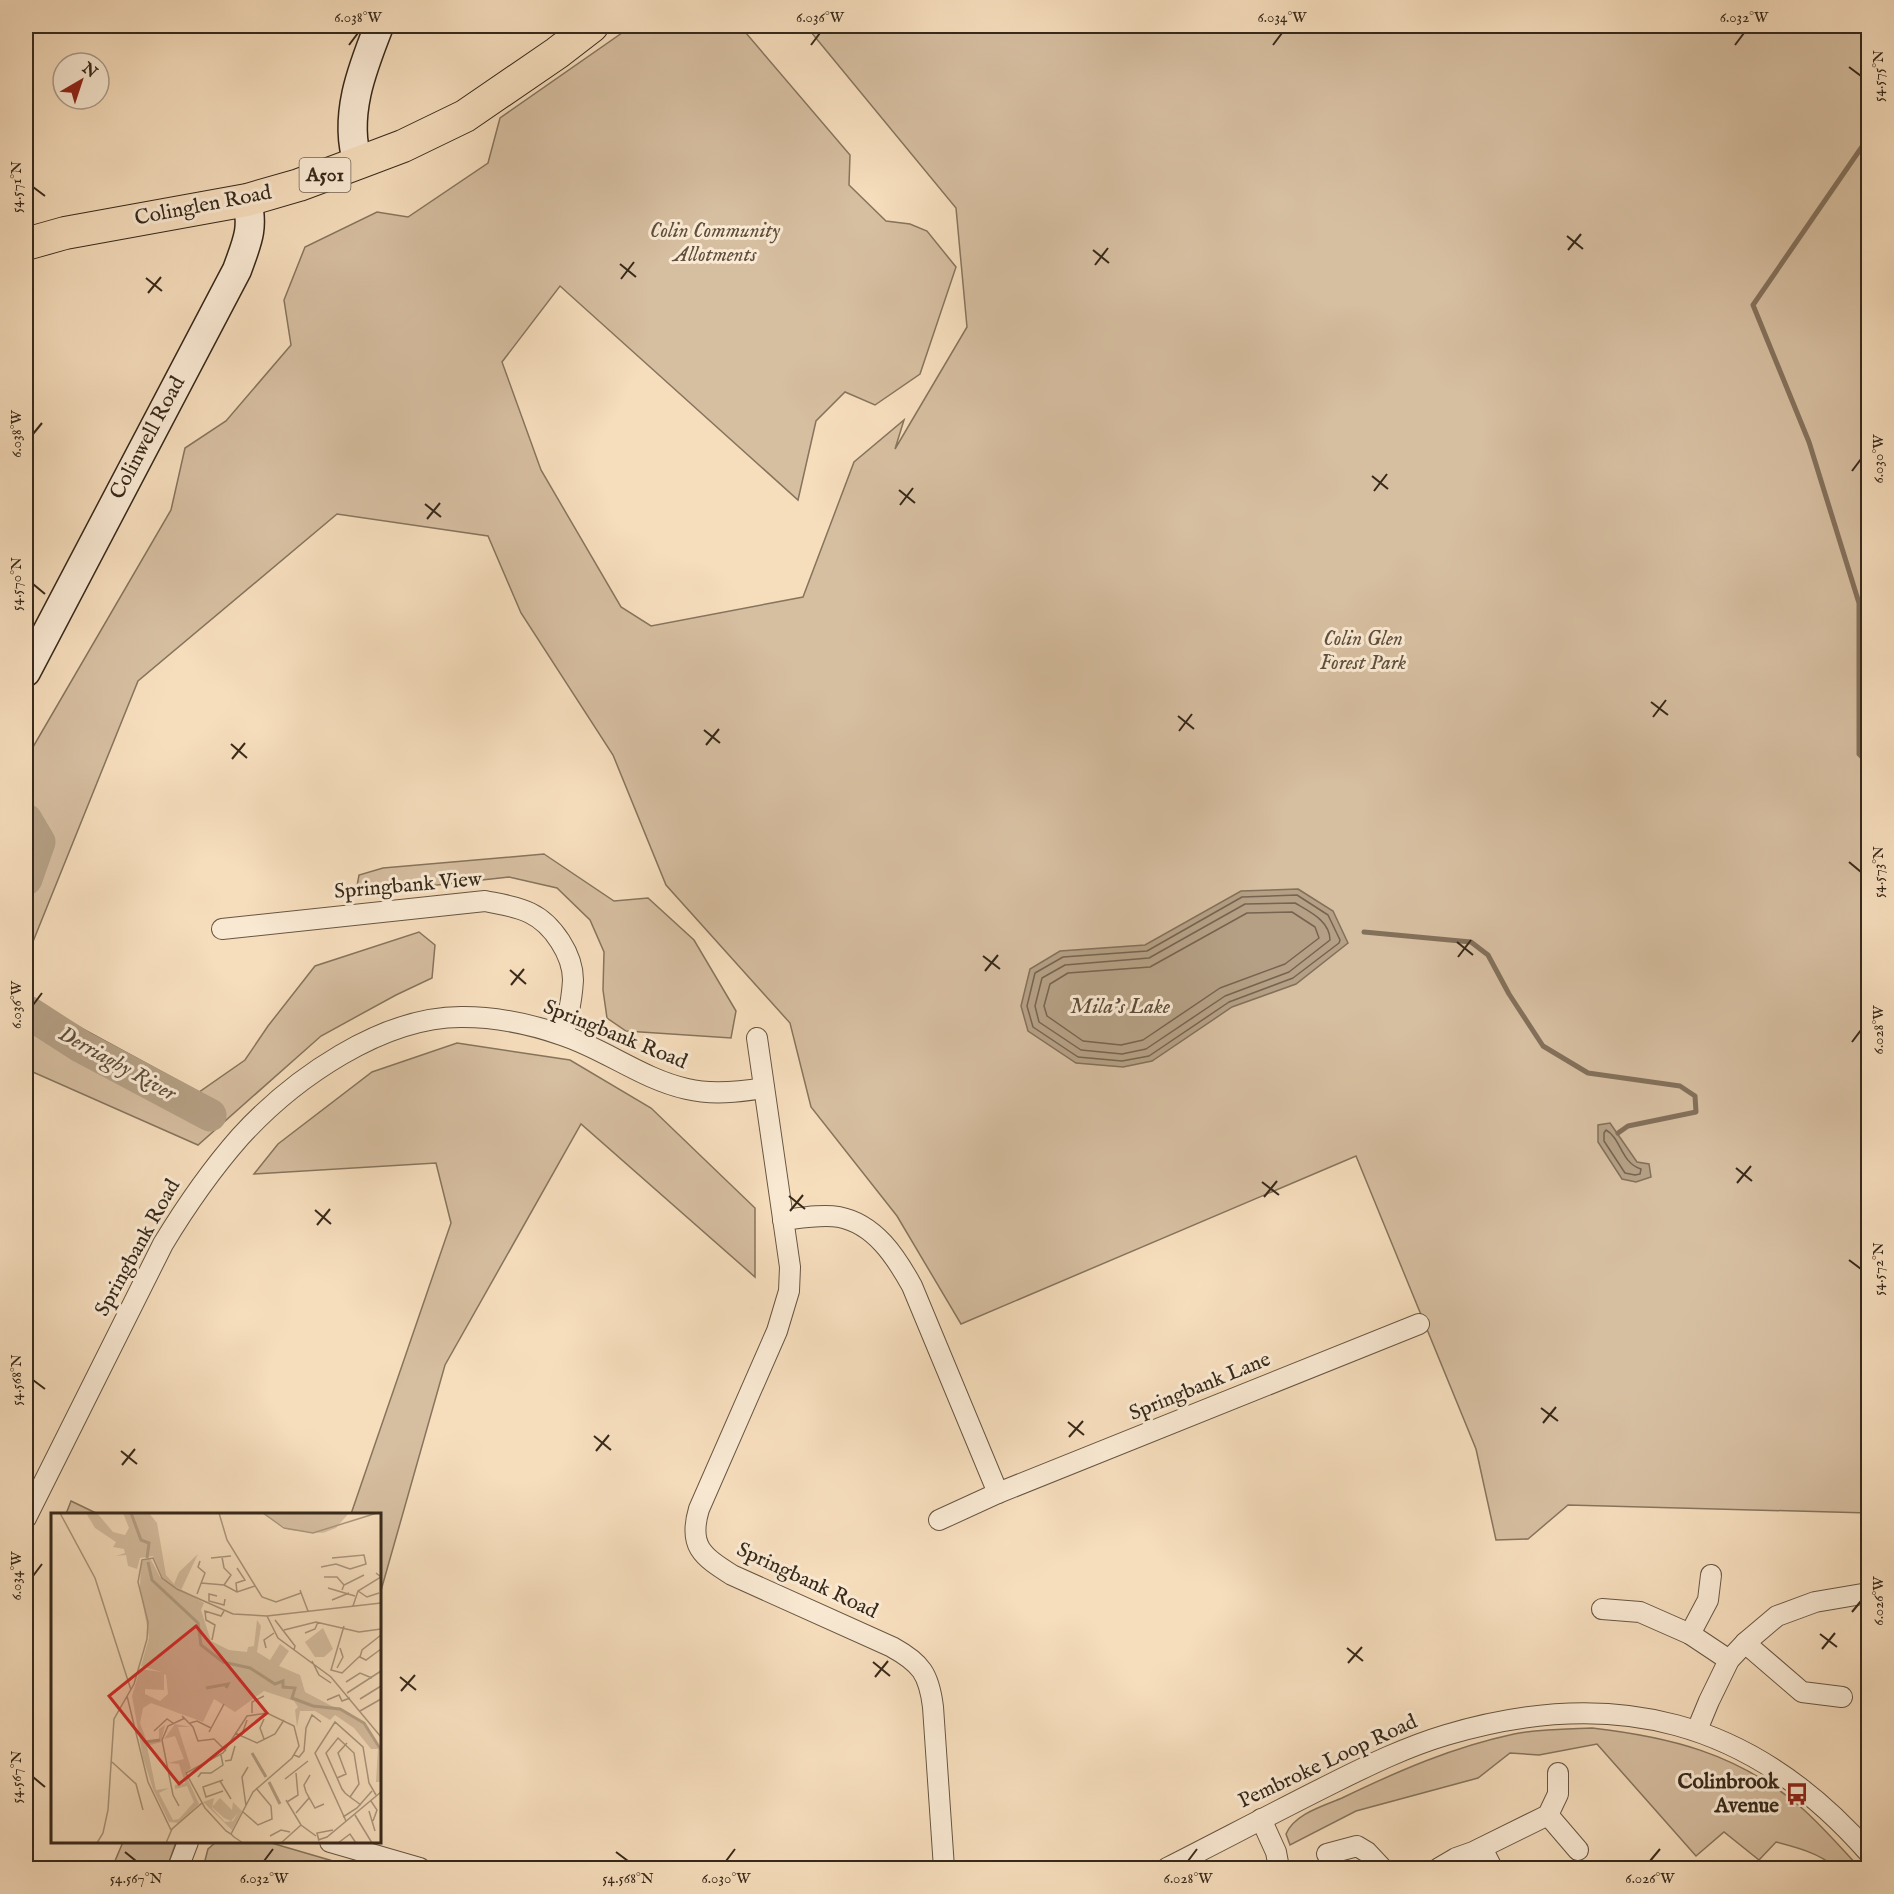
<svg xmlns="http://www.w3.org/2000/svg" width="1894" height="1894" font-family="'IM FELL English',serif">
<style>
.green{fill:#d6bea0;stroke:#86745d;stroke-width:1.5}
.water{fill:#b5a085;stroke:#83705a;stroke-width:1.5}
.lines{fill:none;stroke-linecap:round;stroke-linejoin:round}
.shore{stroke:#766450;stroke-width:1.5}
.stream{stroke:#83705a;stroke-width:5}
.river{stroke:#b5a085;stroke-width:33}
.street-casing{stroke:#675642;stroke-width:22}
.secondary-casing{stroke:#37291a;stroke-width:31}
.primary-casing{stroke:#37291a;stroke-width:34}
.street{stroke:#f9e9d3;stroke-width:20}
.secondary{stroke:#f9e9d3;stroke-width:28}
.primary{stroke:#f6ddbc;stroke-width:32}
.ticks{fill:none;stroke:#37291a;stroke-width:2}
.labels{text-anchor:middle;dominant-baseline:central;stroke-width:6;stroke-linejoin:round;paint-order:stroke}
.shield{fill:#f9e9d3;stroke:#716352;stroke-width:1.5}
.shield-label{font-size:20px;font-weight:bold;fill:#37291a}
.street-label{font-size:21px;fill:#37291a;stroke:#f9e9d3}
.park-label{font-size:21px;font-style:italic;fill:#5f4e3c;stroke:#f9e9d3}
.poi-label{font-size:21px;font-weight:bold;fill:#37291a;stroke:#f9e9d3;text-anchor:end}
.water-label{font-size:22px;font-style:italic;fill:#5d4d3a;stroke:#f9e9d3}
.inset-river{fill:none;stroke:#b5a085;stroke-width:3}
.inset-road{fill:none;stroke:#aa957b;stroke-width:1.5}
.view{fill:#d62828;fill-opacity:0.15;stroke:#d62828;stroke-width:3}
.inset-edge{fill:none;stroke:#37291a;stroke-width:3}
.neatline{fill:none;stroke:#37291a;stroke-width:2}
.ticks-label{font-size:15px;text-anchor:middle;fill:#37291a}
</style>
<rect width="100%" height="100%" fill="#f6ddbc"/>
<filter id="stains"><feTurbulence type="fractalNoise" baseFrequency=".00333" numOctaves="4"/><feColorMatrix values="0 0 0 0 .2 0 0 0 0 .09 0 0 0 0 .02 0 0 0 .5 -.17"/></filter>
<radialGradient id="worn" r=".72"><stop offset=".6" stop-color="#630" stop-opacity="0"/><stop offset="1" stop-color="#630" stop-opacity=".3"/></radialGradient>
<g class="green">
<path d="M632 26H740L850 155 849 185 886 221 910 224 927 231 956 267 920 374 875 405 845 392 816 421 798 500 560 286 502 362 541 470 621 607 651 626 803 597 854 462 904 420 895 449 967 327 956 208 806 26H1868V1513L1568 1505 1528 1539 1496 1540 1476 1449 1356 1156 961 1324 897 1216 811 1107 790 1023 666 885 613 755 521 613 488 536 337 514 138 681 26 959V759L171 510 185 448 226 421 291 345 284 300 305 247 377 212 408 217 488 163 500 118Z"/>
<path d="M544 854 614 901 648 898 694 940 736 1011 731 1038 626 1031 607 1018 603 990 604 952 590 920 557 888 509 877 419 887 377 895 357 886 359 875 383 868Z"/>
<path d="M419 932 435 945 432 978 396 995 321 1036 198 1145 26 1069V998L199 1092 245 1060 268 1026 315 966Z"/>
<path d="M457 1043 570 1060 651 1108 755 1208V1277L581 1124 445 1365 380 1594V1514H351L451 1223 436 1163 254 1174 278 1144 372 1072Z"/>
<path d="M71 1501 98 1514H66Z"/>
<path d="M1592 1728C1670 1737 1734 1753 1796 1803 1819 1822 1839 1846 1860 1868H1837C1818 1853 1799 1848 1776 1842L1759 1860 1724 1832 1696 1856 1597 1744 1539 1755 1510 1753 1478 1778 1356 1811 1290 1845 1286 1834C1294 1814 1323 1806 1342 1798 1398 1771 1453 1747 1514 1734 1539 1729 1567 1729 1592 1728Z"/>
<path d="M123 1842H176L167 1868H112Z"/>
<path d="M216 1842H268L357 1868H253L235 1863 233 1868H203L208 1849Z"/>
</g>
<g class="water">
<path d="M1298 889 1333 911 1348 943 1296 984 1232 1007 1152 1061 1123 1067 1076 1063 1028 1031 1021 1006 1030 969 1060 951 1145 945 1241 891Z"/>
<path d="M1610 1123 1637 1162 1649 1164 1651 1177 1636 1182 1622 1179 1598 1142V1125Z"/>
</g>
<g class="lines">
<g class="shore">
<path d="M1297 895 1328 915 1340 940 1339 943 1293 978 1229 1002 1149 1056 1122 1061 1078 1057 1033 1027 1027 1006 1035 973 1063 957 1147 951 1242 897Z"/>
<path d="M1295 903C1310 912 1330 921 1330 940L1289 972 1225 996 1146 1049 1122 1054 1081 1050 1039 1022 1035 1006 1042 978 1065 965 1149 958 1245 904Z"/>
<path d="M1292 912 1315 927 1319 938 1285 964 1220 988 1143 1040 1121 1045 1083 1041 1047 1016 1044 1006 1050 984 1068 973 1150 967 1247 913Z"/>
<path d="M1606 1130C1621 1138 1621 1163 1641 1169L1640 1174 1635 1175 1625 1173 1604 1141V1133Z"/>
</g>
<g class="stream">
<path d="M1868 138 1753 305 1809 442 1859 603V754L1868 763"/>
<path d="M1364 932 1471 942 1488 955 1509 994 1543 1046 1588 1073 1680 1086 1695 1096 1696 1112 1628 1126 1618 1133"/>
</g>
<g class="river">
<path d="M26 820 39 842 26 879"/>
<path d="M26 1011 82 1047 210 1115"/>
</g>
<g class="street-casing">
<g id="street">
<path d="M222 929 485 901C500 904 516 906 530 913 553 924 573 955 573 980 572 998 568 1018 563 1035"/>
<path d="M757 1038 790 1267 789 1291 777 1331 699 1509C688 1546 702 1556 732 1575L892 1647C921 1663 929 1674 933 1707L944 1868"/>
<path d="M783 1220C800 1218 822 1214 839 1217 875 1224 896 1257 912 1286L998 1493"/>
<path d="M26 1518 163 1244C186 1206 211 1170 240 1137 293 1079 382 1016 463 1017 497 1017 530 1024 562 1035 605 1049 642 1079 687 1089 712 1095 739 1092 764 1088"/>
<path d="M939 1520 998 1493 1419 1324"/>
<path d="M1602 1609 1640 1612 1690 1634 1729 1660"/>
<path d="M1690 1634 1708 1600 1711 1575"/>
<path d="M1745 1643 1802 1692 1842 1697"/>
<path d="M1697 1730 1709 1701 1729 1660 1745 1643 1777 1616 1815 1602 1868 1593"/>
<path d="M1548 1815 1578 1850"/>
<path d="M1261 1819 1276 1852 1279 1868"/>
<path d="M330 1842 420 1868"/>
<path d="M1482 1848 1492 1868"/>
<path d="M1327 1854 1357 1846 1367 1852 1382 1868"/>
<path d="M178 1868 188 1842"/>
<path d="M1167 1868C1222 1840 1277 1811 1333 1783 1369 1765 1406 1747 1446 1735 1614 1685 1752 1720 1868 1852"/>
<path d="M1439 1868 1456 1858 1473 1852 1548 1815 1558 1794V1773"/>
</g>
</g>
<g class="secondary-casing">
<g id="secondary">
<path d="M358 163C343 117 362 69 379 26"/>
<path d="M26 672 237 270C247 242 254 229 247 200"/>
</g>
</g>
<g class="primary-casing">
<path id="primary" d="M26 244 65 233 247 200 299 185 358 163 403 146 465 116 557 53 592 26"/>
</g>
<use href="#street" class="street"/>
<use href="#secondary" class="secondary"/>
<use href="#primary" class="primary"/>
</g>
<path class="ticks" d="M349 45 358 33M811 45 820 33M1273 45 1282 33M1735 45 1744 33M1849 67 1861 76M33 187 45 196M1567 236 1583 249M1093 250 1109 263M1568 250 1581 234M620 264 636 277M1095 265 1108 248M146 278 162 291M621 279 634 262M148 293 161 277M33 434 42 423M1852 471 1861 459M1372 476 1388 489M899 490 915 503M1374 491 1387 474M425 504 441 517M900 505 913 488M427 519 440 503M33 584 45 594M1651 702 1668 715M1178 716 1194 729M1653 717 1666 700M704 730 720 743M1179 731 1192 714M231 744 247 758M706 745 719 729M232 759 245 743M1849 862 1861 872M1457 942 1473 955M983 956 1000 969M1458 957 1471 940M510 970 526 984M985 971 998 955M511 985 524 969M33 1005 42 993M1852 1042 1861 1030M1736 1168 1752 1181M1262 1182 1279 1195M1737 1183 1751 1166M789 1196 805 1209M1264 1197 1277 1181M315 1210 331 1224M790 1211 803 1195M317 1225 330 1209M1849 1260 1861 1269M33 1380 45 1389M1541 1408 1558 1421M1068 1422 1084 1435M1543 1423 1556 1407M594 1436 611 1450M1069 1437 1083 1421M121 1451 137 1464M596 1451 609 1435M122 1465 135 1449M33 1576 42 1564M1852 1612 1861 1601M1820 1634 1837 1647M1347 1648 1363 1661M1822 1649 1835 1633M873 1662 890 1676M1348 1663 1362 1647M400 1677 416 1690M875 1677 888 1661M401 1691 415 1675M33 1777 45 1787M125 1852 136 1861M616 1852 628 1861M264 1861 273 1849M726 1861 735 1849M1188 1861 1197 1849M1650 1861 1660 1849"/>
<defs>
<g id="bus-bare" transform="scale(1.8)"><path d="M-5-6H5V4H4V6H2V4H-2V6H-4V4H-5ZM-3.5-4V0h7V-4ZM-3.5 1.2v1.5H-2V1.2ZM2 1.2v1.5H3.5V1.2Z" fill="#8f2418" stroke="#f9e9d3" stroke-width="2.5" paint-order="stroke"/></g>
</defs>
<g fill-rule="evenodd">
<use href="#bus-bare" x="1797" y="1794"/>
</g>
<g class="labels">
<rect class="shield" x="299.5" y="158" width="51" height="34" rx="4.5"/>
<g class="shield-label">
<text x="325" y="175">A501</text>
</g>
<g class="street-label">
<text transform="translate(203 206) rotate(-11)">Colinglen Road</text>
<text transform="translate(148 438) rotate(-62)">Colinwell Road</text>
<text transform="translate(408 886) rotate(-5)">Springbank View</text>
<text transform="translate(615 1035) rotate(22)">Springbank Road</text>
<text transform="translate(138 1248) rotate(-61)">Springbank Road</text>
<text transform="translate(1200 1387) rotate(-22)">Springbank Lane</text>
<text transform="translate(807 1581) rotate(25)">Springbank Road</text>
<text transform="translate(1328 1762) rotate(-25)">Pembroke Loop Road</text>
</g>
<g class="park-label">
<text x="715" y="231">Colin Community<tspan x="715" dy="24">Allotments</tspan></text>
<text x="1363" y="639">Colin Glen<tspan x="1363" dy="24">Forest Park</tspan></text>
</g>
<g class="poi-label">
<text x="1779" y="1782">Colinbrook<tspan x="1779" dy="24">Avenue</tspan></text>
</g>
<g class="water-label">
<text x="1120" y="1007">Mila's Lake</text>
<text transform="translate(117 1064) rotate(29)">Derriaghy River</text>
</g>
</g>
<g transform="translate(51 1513)">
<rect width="330" height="330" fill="#f6ddbc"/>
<path d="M35 0H46L62 19 74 22 78 15 72 0H98L106 10 115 62 123 71 128 59 147 41 130 77 112 65 102 43 89 45 86 56 77 53 75 42 65 43 74 40 73 36 62 34 65 29 44 15ZM212 0 244 1 298 0 285 15 272 20 238 17ZM99 45 109 64 153 90 150 97 160 128 178 137 196 139 197 134 203 133 206 107 210 113 206 139 219 147 229 131 238 138 228 153 249 162 254 179 313 210 330 240V275L329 269H325L327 236H320L303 215 284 202 279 207 264 198H249L246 214 244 197 247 194 243 188 213 178 184 199 163 186 152 209 100 190 92 195 89 210 96 229 108 226V216L114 212 110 229 96 233 105 277 118 275 108 280 122 307 128 306 143 289 136 273 124 276V272L134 270 128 251 117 250 133 246 124 223 113 226 124 211 140 214H127L140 255 134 260 148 291 128 310 118 309 102 276 92 245 81 183 89 156 111 159 90 153 98 125 89 75 90 49ZM113 161 115 162 117 181 109 188 94 181V176L113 177ZM272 115 282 136 273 144H264L254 129ZM163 285 161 295 174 309 182 308 187 300 180 308 173 305 161 294 169 285 181 297 182 289 191 298 181 317 152 289Z" fill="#d6bea0" fill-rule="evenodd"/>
<path class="inset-river" d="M80 0 90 27 98 30 96 45M97 49 101 67 147 110 150 132 172 149 199 155 224 171 232 168V174L244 175 241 185 262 193 289 196 313 210 330 237M155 175 177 171 175 175M88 220 94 229 109 227M201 240 215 264M218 269 229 291"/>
<path class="inset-road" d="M9 0 44 65 80 177M168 0 176 27 211 84 225 89 250 80M212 0 233 15 262 20 326 0M171 44 173 55 180 62 173 72M160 45 180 43M281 45 313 42 315 51 299 56M270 54 285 51 299 56M273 64H286L293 72M150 70 173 72M173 72 186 79 204 73M277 75 304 83M249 77 257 98M291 77 293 72 313 62M307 78 316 84 328 80M186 79 185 70 194 67 186 55M146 81 154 60 147 54 149 48M166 83 158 81V88L173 92 174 86M281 87 298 80M302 93 307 78 330 64 325 60M216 103 227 125 280 164 330 224M224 107 244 133 243 137M293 113 280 157 291 160 309 143M233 117 265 109 308 119 330 116M254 120 264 116 267 109M330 122 311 137 309 144 315 147 330 136M161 127 164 112 155 107 154 98 170 103 173 98M215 135 213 127 223 120M261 148 268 162 280 170M286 155 292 144 289 135M295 169 309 160 321 165M296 180 330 158M76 183 97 269 120 317M309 186 330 173M276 187 288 182 291 188 299 185M309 198 330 186M201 200V189L213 183M131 203 142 214 147 228 163 226 175 238M213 206 209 215 213 226M139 210 146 208 160 215M103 218 116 206 122 210M158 219 173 191M184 220 206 230 224 221 233 207M190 224 196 207M243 242 248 244 253 238 255 215 261 202 270 209M174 248 180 247 184 233M61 249 85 271 92 297M259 262 253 272 255 279 264 295 273 291M147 264 150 260H160L172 252 170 242M286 265 295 261 287 240 296 230M234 266 257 248M172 267 152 274 155 284 172 278M169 268 180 286M299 284 308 271 303 240 287 225 275 240 291 276 294 280 299 284 310 292M235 287 250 312 265 323M320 288 326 297 322 308M236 289 247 282 245 260M128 293 122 282 111 227 117 213 134 205M195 293 191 264 197 254M318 298 324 318M192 299 207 312 221 306 220 293 205 275M245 300 258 285M304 302 321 330M292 304 306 295 321 278M295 308 264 240 284 209 312 234 318 270 325 282M180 321 202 279 241 245 248 233 243 213 216 200 196 203 172 240 135 260 154 295 175 318 180 321 183 324 192 330M219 323 230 317 239 319M267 327 276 324 330 279M268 328 266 320 282 317M46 330 52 320 57 297 63 206 83 171 96 126 97 109 87 69 91 47 102 45 111 65 126 76 182 101 216 103 330 90M115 330 121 316 151 290M230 330 250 312M287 330 299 321 305 330"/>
<path class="view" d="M145 113 216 200 128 271 58 183Z"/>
<rect width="330" height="330" class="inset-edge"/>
</g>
<rect width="1894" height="1894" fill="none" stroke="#f6ddbc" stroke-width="66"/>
<g transform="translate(81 81) rotate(39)"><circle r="28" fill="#f9e9d3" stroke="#ab9c89" stroke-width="1.5"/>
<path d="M0-4.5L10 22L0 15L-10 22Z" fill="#8f2418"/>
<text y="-9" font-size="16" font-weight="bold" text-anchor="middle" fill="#37291a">N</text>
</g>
<rect x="33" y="33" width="1828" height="1828" class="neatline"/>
<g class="ticks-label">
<text x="358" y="22">6.038°W</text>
<text x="820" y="22">6.036°W</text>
<text x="1282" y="22">6.034°W</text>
<text x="1744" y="22">6.032°W</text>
<text transform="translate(1878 76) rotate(-90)" y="5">54.575°N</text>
<text transform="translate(16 187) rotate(-90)" y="5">54.571°N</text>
<text transform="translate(16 434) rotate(-90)" y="5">6.038°W</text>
<text transform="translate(1878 459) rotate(-90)" y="5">6.030°W</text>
<text transform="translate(16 584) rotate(-90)" y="5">54.570°N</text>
<text transform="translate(1878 872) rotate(-90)" y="5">54.573°N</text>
<text transform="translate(16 1005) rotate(-90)" y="5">6.036°W</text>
<text transform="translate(1878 1030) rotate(-90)" y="5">6.028°W</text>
<text transform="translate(1878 1269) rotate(-90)" y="5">54.572°N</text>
<text transform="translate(16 1380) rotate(-90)" y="5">54.568°N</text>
<text transform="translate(16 1576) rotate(-90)" y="5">6.034°W</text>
<text transform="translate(1878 1601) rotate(-90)" y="5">6.026°W</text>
<text transform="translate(16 1777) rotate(-90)" y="5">54.567°N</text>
<text x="136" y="1883">54.567°N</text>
<text x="264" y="1883">6.032°W</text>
<text x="628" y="1883">54.568°N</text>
<text x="726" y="1883">6.030°W</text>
<text x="1188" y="1883">6.028°W</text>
<text x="1650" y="1883">6.026°W</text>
</g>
<rect width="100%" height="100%" filter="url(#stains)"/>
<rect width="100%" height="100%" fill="url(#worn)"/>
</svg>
